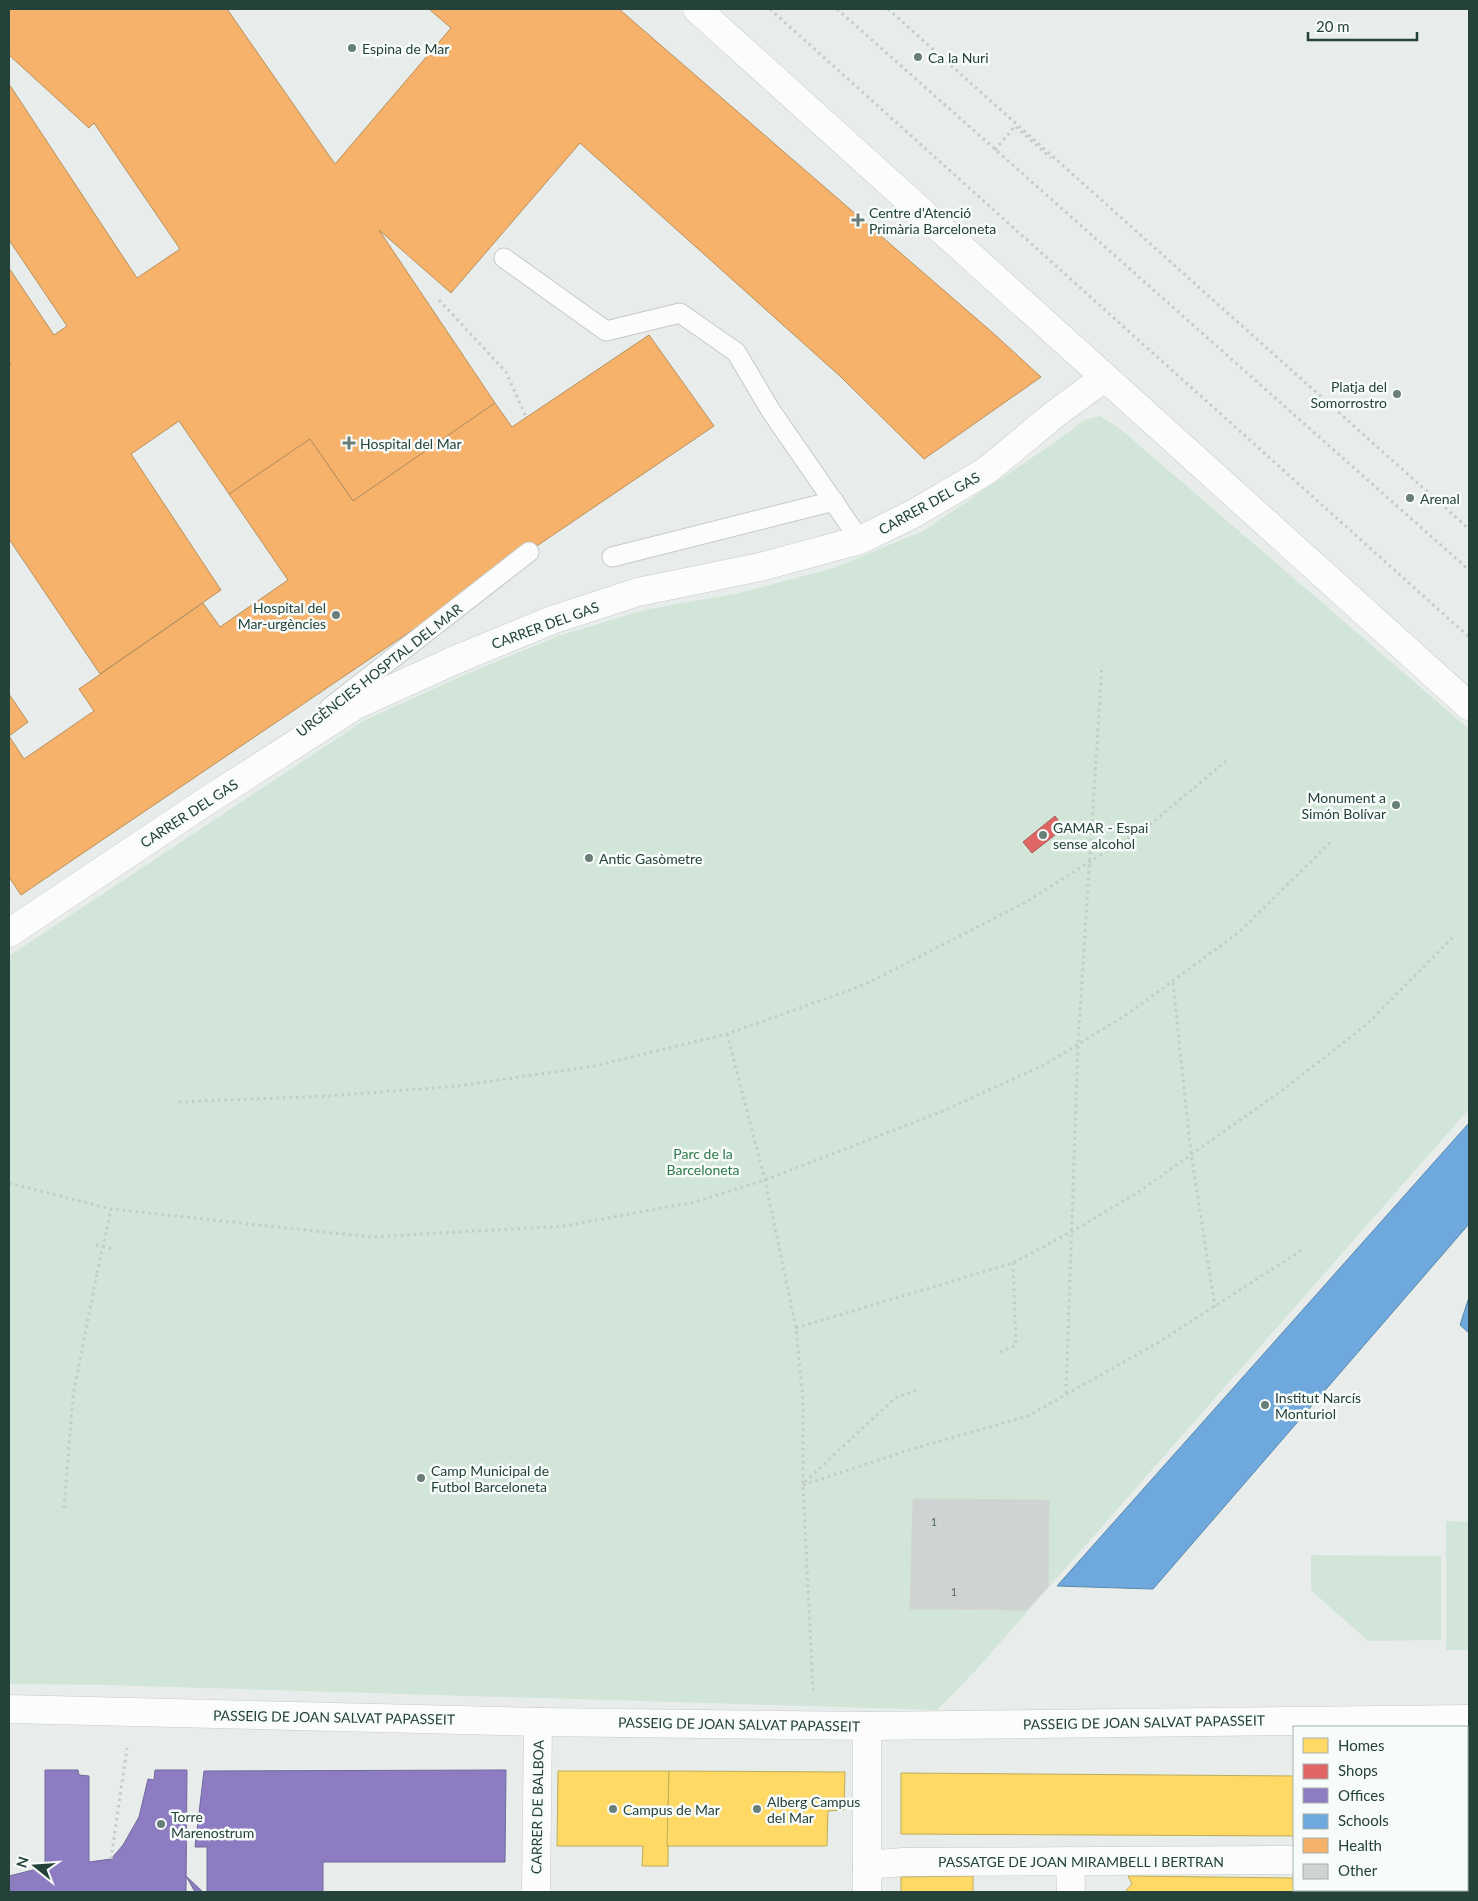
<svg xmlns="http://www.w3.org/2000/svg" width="1478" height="1901" font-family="Lato,sans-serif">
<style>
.green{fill:#d1e6d8}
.homes{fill:#ffd966;stroke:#bdac59}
.shops{fill:#e06666;stroke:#a85b59}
.offices{fill:#8e7cc3;stroke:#6e6b9a}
.schools{fill:#6fa8dc;stroke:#5889ab}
.health{fill:#f6b26b;stroke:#b7905c}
.building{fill:#cfd4d2;stroke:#d1d6d4}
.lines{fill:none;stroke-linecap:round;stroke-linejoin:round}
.service-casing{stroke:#c5cac8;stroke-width:21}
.pedestrian-casing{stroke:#c5cac8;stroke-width:29}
.minor-casing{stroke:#c5cac8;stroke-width:29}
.tertiary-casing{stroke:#c5cac8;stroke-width:29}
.path{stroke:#c3ccca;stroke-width:3;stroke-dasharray:2.5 4;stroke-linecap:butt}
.service{stroke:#fcfcfc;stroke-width:19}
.pedestrian{stroke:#fcfcfc;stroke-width:28}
.minor{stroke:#fcfcfc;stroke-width:28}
.tertiary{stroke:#fcfcfc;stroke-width:28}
.path-bridge{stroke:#c3ccca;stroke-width:3;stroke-dasharray:2.5 4;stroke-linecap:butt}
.poi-dot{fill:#697e78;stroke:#f7fbf9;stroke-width:2}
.labels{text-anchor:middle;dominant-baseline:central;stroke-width:5;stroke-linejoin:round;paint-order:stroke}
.number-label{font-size:11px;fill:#506761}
.poi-label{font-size:14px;fill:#24423a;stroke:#f7fbf9;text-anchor:start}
.street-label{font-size:14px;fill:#24423a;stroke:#f7fbf9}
.park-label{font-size:14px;fill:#2d7a4b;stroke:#f7fbf9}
</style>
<rect width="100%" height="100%" fill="#e8edeb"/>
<g class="green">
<path d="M1100 416 1118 427 1469 729V1109L977 1669 937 1710 106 1685 9 1684V956L365 720 462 676 558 636 644 610 739 593 831 569 923 531 1060 439 1084 420Z"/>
<path d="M1446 1521 1469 1522V1650H1446Z"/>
<path d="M1311 1555 1441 1556V1640L1368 1641 1311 1590Z"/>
</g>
<g class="homes">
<path d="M558 1771H669L668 1866H642L643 1846H557Z"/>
<path d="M669 1771 845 1772 844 1810 828 1811 827 1846H667Z"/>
<path d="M901 1773 1294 1776V1836L901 1834Z"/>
<rect x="1467" y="1778" width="2" height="61"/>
<path d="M973 1876V1892H901V1877Z"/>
<path d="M1128 1876 1294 1878V1890H1388V1892H1125L1132 1884Z"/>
<path d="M1467 1879H1469V1892H1442V1890H1467Z"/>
</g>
<path class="shops" d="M1055 816 1064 828 1032 853 1023 842Z"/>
<g class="offices">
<path d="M45 1770H78L79 1775 89 1776V1862L111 1859 123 1845 139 1817 148 1779 154 1780 155 1770H187L186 1892H9V1876L45 1867Z"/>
<path d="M506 1770 505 1862H323V1892H207V1847H195L204 1771Z"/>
<path d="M186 1876 203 1892H195Z"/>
</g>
<g class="schools">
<path d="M1469 1123V1224L1153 1589 1057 1586Z"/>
<path d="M1469 1297V1333L1460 1325Z"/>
</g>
<g class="health">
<path d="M9 9H227L335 164 451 28 429 9H619L993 333 1041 377 924 459 841 377 580 143 451 293 379 230 495 403 353 501 310 439 229 494 179 421 131 454 221 590 100 674 9 539V365L11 364 9 361V268L54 335 67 326 9 240V84L137 278 180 249 94 123 89 128 9 55Z"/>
<path d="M649 335 714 426 21 895 9 877V736L24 759 94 711 79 689 203 603 220 627 288 580 229 494 310 439 353 501 495 403 512 427Z"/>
<path d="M9 694 28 722 9 736Z"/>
</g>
<path class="building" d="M913 1499 1049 1500 1048 1587 1026 1610 910 1609Z"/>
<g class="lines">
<g class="service-casing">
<g id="service">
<path d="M504 258 606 331 680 313 736 352 771 411 860 540"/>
<path d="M612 557 834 501"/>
<path d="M329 708 529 552"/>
</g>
</g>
<g class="pedestrian-casing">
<g id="pedestrian">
<path d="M1467 1859H1469"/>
<path d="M1070 1861 1071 1892"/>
<path d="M867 1865 903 1862 1294 1860"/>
<path d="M1417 1892V1890"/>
</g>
</g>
<g class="minor-casing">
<g id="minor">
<path d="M9 933 202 804 356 705 455 660 552 620 638 592 760 567 860 540 913 514 986 471 1055 414 1104 378"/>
<path d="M9 1709 538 1722 867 1726 1469 1719"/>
<path d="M536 1892 538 1722"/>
<path d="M867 1892V1726"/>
</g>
</g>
<g class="tertiary-casing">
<path id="tertiary" d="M697 9 1469 706"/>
</g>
<g class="path">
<path d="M770 9 1469 637"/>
<path d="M837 9 1469 570"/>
<path d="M888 9 1469 529"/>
<path d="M995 150 1015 126 1051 158"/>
<path d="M439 300 506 372 526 417"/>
<path d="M1173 983 1191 1154 1215 1307"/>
<path d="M727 1034 765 1180 796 1328 803 1400V1485L813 1690"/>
<path d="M179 1102 327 1096 457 1086 594 1066 727 1034 864 985 1026 902 1153 822 1226 761"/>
<path d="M9 1183 111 1209 371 1237 564 1226 695 1202 765 1180 943 1111 1044 1065 1129 1013 1238 933 1331 842"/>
<path d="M107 1229 111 1209"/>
<path d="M96 1245 113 1249"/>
<path d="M796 1328 1013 1263 1071 1232 1137 1193 1284 1089 1366 1025 1455 935"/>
<path d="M1000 1352 1016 1345 1013 1263"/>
<path d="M1066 1393 1078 1044 1102 665"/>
<path d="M805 1482 895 1398 919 1389"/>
<path d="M803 1485 912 1449 1028 1416 1159 1342 1305 1248"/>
<path d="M64 1508 73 1396 97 1273"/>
<path d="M111 1859 127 1748"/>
</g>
<use href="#service" class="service"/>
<use href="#pedestrian" class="pedestrian"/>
<use href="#minor" class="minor"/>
<use href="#tertiary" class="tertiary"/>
<path class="path-bridge" d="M97 1273 107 1229"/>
</g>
<g class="poi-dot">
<circle cx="352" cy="48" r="5"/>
<circle cx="918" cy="57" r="5"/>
<path d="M855.5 212.5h5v5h5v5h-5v5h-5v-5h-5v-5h5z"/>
<circle cx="1397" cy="394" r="5"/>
<path d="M346.5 435.5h5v5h5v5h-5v5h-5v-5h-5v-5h5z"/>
<circle cx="1410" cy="498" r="5"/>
<circle cx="336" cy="615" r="5"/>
<circle cx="1396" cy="805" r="5"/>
<circle cx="1043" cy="835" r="5"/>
<circle cx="589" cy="858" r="5"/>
<circle cx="1265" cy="1405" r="5"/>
<circle cx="421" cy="1478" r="5"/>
<circle cx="613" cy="1809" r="5"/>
<circle cx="757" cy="1809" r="5"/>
<circle cx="161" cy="1824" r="5"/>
</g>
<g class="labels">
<g class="number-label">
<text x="934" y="1521">1</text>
<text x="954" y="1591">1</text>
</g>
<g class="poi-label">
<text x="362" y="48">Espina de Mar</text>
<text x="928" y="57">Ca la Nuri</text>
<text x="869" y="212">Centre d'Atenció<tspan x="869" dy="16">Primària Barceloneta</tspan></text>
<text x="1387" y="386" text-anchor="end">Platja del<tspan x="1387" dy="16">Somorrostro</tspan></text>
<text x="360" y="443">Hospital del Mar</text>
<text x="1420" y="498">Arenal</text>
<text x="326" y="607" text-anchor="end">Hospital del<tspan x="326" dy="16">Mar-urgències</tspan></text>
<text x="1386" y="797" text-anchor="end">Monument a<tspan x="1386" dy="16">Simón Bolívar</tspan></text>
<text x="1053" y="827">GAMAR - Espai<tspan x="1053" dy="16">sense alcohol</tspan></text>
<text x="599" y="858">Antic Gasòmetre</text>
<text x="1275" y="1397">Institut Narcís<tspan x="1275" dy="16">Monturiol</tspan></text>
<text x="431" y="1470">Camp Municipal de<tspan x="431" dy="16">Futbol Barceloneta</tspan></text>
<text x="767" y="1801">Alberg Campus<tspan x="767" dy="16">del Mar</tspan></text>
<text x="623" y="1809">Campus de Mar</text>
<text x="171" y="1816">Torre<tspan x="171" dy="16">Marenostrum</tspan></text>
</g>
<g class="street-label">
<text transform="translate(929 503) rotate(-29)">CARRER DEL GAS</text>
<text transform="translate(545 625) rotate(-20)">CARRER DEL GAS</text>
<text transform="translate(379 670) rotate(-38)">URGÈNCIES HOSPTAL DEL MAR</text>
<text transform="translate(189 813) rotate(-33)">CARRER DEL GAS</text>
<text transform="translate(334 1717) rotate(1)">PASSEIG DE JOAN SALVAT PAPASSEIT</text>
<text transform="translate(1144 1722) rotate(-1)">PASSEIG DE JOAN SALVAT PAPASSEIT</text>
<text transform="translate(739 1724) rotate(1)">PASSEIG DE JOAN SALVAT PAPASSEIT</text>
<text transform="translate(537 1807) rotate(-89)">CARRER DE BALBOA</text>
<text x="1081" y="1861">PASSATGE DE JOAN MIRAMBELL I BERTRAN</text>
</g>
<g class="park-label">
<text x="703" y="1153">Parc de la<tspan x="703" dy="16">Barceloneta</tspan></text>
</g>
</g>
<rect width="1478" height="1901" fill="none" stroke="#24423a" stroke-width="20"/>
<rect x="1293" y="1726" width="175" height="165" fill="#f7fbf9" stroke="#a3b1ad"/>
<rect x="1303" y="1738" width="25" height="15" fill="#ffd966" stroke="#a3b1ad"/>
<text x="1338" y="1751" font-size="15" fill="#24423a">Homes</text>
<rect x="1303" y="1764" width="25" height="15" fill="#e06666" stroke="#a3b1ad"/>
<text x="1338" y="1776" font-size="15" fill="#24423a">Shops</text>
<rect x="1303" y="1788" width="25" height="15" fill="#8e7cc3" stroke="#a3b1ad"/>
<text x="1338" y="1801" font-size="15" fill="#24423a">Offices</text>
<rect x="1303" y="1814" width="25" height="15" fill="#6fa8dc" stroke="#a3b1ad"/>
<text x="1338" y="1826" font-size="15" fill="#24423a">Schools</text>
<rect x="1303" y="1838" width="25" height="15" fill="#f6b26b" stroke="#a3b1ad"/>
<text x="1338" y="1851" font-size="15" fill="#24423a">Health</text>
<rect x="1303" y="1864" width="25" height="15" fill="#cfd4d2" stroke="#a3b1ad"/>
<text x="1338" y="1876" font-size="15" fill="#24423a">Other</text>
<g transform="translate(35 1866) rotate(287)" stroke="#f7fbf9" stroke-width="4" paint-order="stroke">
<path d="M0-4L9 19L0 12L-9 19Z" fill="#24423a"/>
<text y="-8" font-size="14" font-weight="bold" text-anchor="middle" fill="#24423a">N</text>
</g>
<path d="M1308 32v8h109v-8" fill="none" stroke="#24423a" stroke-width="2.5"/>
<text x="1316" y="32" font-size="15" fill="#24423a" stroke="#f7fbf9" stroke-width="4" paint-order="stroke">20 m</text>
</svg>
